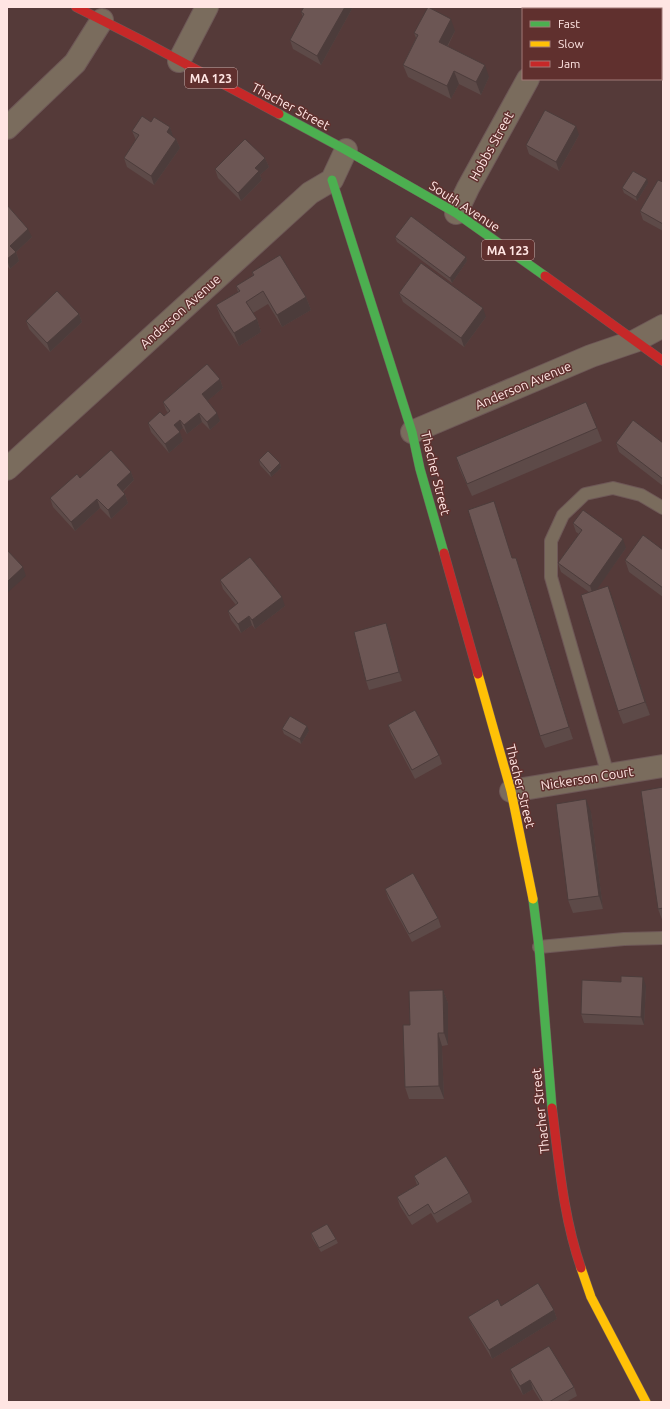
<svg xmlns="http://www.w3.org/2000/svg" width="670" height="1409" font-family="Ubuntu,sans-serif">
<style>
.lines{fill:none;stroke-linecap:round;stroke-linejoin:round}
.lane-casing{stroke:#6e5857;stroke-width:14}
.street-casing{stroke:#6e5857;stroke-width:24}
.fast-casing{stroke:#6e5857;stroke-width:10}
.slow-casing{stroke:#6e5857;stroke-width:10}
.jam-casing{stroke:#6e5857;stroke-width:10}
.lane{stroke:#7a6c5d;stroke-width:12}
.street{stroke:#7a6c5d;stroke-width:22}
.fast{stroke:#4caf50;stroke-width:9}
.slow{stroke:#ffc107;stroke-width:9}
.jam{stroke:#c62828;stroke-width:9}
.wall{fill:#5d4a48}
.shaded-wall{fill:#4c3c3b}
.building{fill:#6c5654;stroke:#4c3c3b}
.labels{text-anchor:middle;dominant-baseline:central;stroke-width:3;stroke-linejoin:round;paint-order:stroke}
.shield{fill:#60302e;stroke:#cfafad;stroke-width:1}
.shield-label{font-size:12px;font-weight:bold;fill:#ffe5e3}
.street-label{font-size:13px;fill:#ffe5e3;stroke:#60302e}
</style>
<rect width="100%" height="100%" fill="#553a39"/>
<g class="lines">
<g class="lane-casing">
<g id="lane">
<path d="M608 775 551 577V541L563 515 585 494 613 488 641 495 663 508"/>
<path d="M539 947 624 939 663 938"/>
</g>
</g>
<g class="street-casing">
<g id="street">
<path d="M566 9 568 7"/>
<path d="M179 61 207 7"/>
<path d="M7 128 75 63 102 20"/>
<path d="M456 213 468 188 528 79"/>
<path d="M412 432 591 356 635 341 663 326"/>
<path d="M7 469 310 193 332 180 346 150"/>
<path d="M511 791 663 766"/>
</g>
</g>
<g class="fast-casing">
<g id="fast">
<path d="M279 114 346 150 456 213 545 276"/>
<path d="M332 180 412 432 420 469 444 553"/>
<path d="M533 899 539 947 552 1108"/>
</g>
</g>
<g class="slow-casing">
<g id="slow">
<path d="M478 674 511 791 533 899"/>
<path d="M581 1268 591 1297 646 1402"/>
</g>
</g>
<g class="jam-casing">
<g id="jam">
<path d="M76 7 141 40 279 114"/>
<path d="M545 276 663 361"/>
<path d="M444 553 478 674"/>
<path d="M552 1108C559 1162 563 1216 581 1268"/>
</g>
</g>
<use href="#lane" class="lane"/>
<use href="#street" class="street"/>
<use href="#fast" class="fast"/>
<use href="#slow" class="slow"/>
<use href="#jam" class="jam"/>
</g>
<g class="wall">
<path d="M304 7H353L321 65 293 49 290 40 303 17 301 12Z"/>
<path d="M455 31 448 46 489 77 481 95 459 84 451 99 408 77 403 65 416 38 414 33Z"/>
<path d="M151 122 170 127 173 137 176 139 180 148 154 185 127 167 124 158 136 140 132 131Z"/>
<path d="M579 135 559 171 529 154 526 145Z"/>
<path d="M265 158 269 167 260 175 262 180 241 201 218 178 215 169Z"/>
<path d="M663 182V231L643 220 640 211Z"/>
<path d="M648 183 637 201 624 193 622 188Z"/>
<path d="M7 205 32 237 16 252 19 261 10 269 7 266Z"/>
<path d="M395 237 466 257 467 261 452 283 397 242Z"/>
<path d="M252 272 306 297 311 310 282 327 268 304 253 313 257 319 261 332 239 346 221 318 216 305 238 292 236 286 253 276Z"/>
<path d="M399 293 486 317 464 347 403 302Z"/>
<path d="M79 314 82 322 50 352 29 329 26 321Z"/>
<path d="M220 379 223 388 207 401 220 421 210 430 202 422 187 434 183 428 179 431 183 441 169 453 151 432 148 423 164 416 168 413 166 410 163 402Z"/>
<path d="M597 428 602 441 472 496 460 470 456 457Z"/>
<path d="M616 443H663V486L619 452Z"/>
<path d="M259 460 280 463 281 468 271 477 260 465Z"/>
<path d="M131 472 134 480 123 492 125 494 128 503 111 519 100 508 75 531 53 507 50 498 80 478Z"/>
<path d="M498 514 512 558H516L520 570 573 739 545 748 540 736Z"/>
<path d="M573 523 626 548 596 590 613 599 650 715 623 724 618 711 589 592 561 572 558 563 579 534 576 532Z"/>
<path d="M663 550V597L629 572 625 560Z"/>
<path d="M220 580 285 606 255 629 252 625 241 633 231 620 228 611 236 605 223 589Z"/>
<path d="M386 623 389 632 402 681 369 690 366 681Z"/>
<path d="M388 725 439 755 442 764 415 779 391 734Z"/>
<path d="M282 729 309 731 301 744 284 734Z"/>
<path d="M663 787V922L658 909Z"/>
<path d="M591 812 603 909 573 913 568 900Z"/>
<path d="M385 889 438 918 441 927 412 942 388 898Z"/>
<path d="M646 986 644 1025 584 1023 581 1014Z"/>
<path d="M443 990 448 1003V1045L442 1046 444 1099H409L405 1087 410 1025Z"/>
<path d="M414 1176 469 1193 472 1202 437 1223 431 1213 412 1225 400 1206 397 1197 417 1185Z"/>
<path d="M311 1233 336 1239 338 1243 321 1252 312 1238Z"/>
<path d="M501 1306 554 1310 557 1319 492 1359 472 1325 468 1317Z"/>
<path d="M510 1369 574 1387 577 1396 566 1402H541L533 1389 523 1395 513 1378Z"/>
</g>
<g class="shaded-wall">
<path d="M345 7H353L321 65 317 56Z"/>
<path d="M451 19 455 31 443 54 439 42Z"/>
<path d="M485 65 489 77 481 95 476 82Z"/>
<path d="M454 71 459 84 451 99 447 86Z"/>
<path d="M576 126 579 135 559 171 556 162Z"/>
<path d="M170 127 173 136 170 141 167 132Z"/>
<path d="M176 139 180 148 154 185 151 176Z"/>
<path d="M265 158 269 167 260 175 262 180 241 201 238 193 255 168Z"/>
<path d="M647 179 648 183 637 201 636 197Z"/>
<path d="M28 229 32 237 16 252 19 261 10 269 7 259 10 246Z"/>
<path d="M466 257 467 261 452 283 450 278Z"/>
<path d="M306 297 311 310 282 327 277 315Z"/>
<path d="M483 308 486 317 464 347 461 338Z"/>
<path d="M79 314 82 322 50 352 47 343Z"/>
<path d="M257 319 261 332 239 346 234 333Z"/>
<path d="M220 379 223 388 205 403 202 394Z"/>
<path d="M199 413 202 422 187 434 184 425Z"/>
<path d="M217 413 220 421 210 430 207 422Z"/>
<path d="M180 420 183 428 177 433 174 425Z"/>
<path d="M180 432 183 441 169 453 165 444Z"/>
<path d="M280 463 281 468 271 477 270 473Z"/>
<path d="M131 472 134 480 120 494 117 485Z"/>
<path d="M125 494 128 503 111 519 108 510Z"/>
<path d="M97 499 100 508 75 531 71 522Z"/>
<path d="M623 539 626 548 593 595 590 586Z"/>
<path d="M516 558 520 570 573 739 569 727Z"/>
<path d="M23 567 26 576 7 593V582Z"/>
<path d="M608 586 613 599 650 715 645 702Z"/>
<path d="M282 597 285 606 255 629 252 620Z"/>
<path d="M249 616 252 625 241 633 238 624Z"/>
<path d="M386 623 389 632 402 681 399 672Z"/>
<path d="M307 726 309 731 301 744 300 739Z"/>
<path d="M586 799 591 812 603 909 599 896Z"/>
<path d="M643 977 646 986 644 1025 641 1017Z"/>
<path d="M443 990 448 1003V1045L444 1033Z"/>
<path d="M438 1033 442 1046 444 1099 439 1086Z"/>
<path d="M554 1310 557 1319 492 1359 489 1350Z"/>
<path d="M530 1380 533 1389 523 1395 520 1386Z"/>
</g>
<g class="building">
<path d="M304 7H345L317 56 290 40 304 14 301 12Z"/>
<path d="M428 7 451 19 439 42 485 65 476 82 454 71 447 86 403 65 418 35 414 33Z"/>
<path d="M545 110 576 126 556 162 526 145Z"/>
<path d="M142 116 151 122 154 117 170 127 167 132 176 139 151 176 124 158 139 135 132 131Z"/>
<path d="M245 139 265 158 255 168 259 171 238 193 215 169Z"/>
<path d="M633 171 647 179 636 197 622 188Z"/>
<path d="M658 180 663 182V224L640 211Z"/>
<path d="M7 205 28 229 10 246 16 252 7 259Z"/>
<path d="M411 216 466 257 450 278 395 237Z"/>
<path d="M280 255 306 297 277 315 263 291 246 302 257 319 234 333 216 305 240 291 236 286 254 275 252 272Z"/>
<path d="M421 263 483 308 461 338 399 293Z"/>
<path d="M57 291 79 314 47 343 26 321Z"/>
<path d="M207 364 220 379 202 394 217 413 207 422 199 413 184 425 180 420 174 425 180 432 165 444 148 423 160 412 164 416 170 411 163 402Z"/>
<path d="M586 402 597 428 467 484 456 457Z"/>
<path d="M633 420 663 443V479L616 443Z"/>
<path d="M111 450 131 472 117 485 125 494 108 510 97 499 71 522 50 498 77 474 80 478Z"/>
<path d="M268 451 280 463 270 473 259 460Z"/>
<path d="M494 501 512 558H516L569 727 540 736 468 510Z"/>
<path d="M583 510 623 539 590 586 558 563 582 530 573 523Z"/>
<path d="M643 535 663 550V588L625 560Z"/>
<path d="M7 550 23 567 7 582Z"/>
<path d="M250 557 282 597 252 620 249 616 238 624 228 611 238 603 220 580Z"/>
<path d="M608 586 645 702 618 711 581 595Z"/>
<path d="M386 623 399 672 366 681 354 632Z"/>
<path d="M415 710 439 755 412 770 388 725Z"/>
<path d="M290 716 307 726 300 739 282 729Z"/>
<path d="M663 787V908L658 909 641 791Z"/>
<path d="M586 799 599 896 568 900 556 804Z"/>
<path d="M413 873 438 918 409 934 385 889Z"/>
<path d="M621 976 643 977 641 1017 581 1014 582 980 621 982Z"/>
<path d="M443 990 444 1033H438L439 1086 405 1087 403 1025H410L409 991Z"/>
<path d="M446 1156 469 1193 434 1214 428 1204 409 1216 397 1197 419 1184 414 1176Z"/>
<path d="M327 1224 336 1239 319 1248 311 1233Z"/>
<path d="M538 1283 554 1310 489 1350 468 1317 498 1299 501 1306Z"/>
<path d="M549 1346 574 1387 549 1402H543L530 1380 520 1386 510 1369Z"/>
</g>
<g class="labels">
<g class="shield">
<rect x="185" y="68" width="52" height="20" rx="3"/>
<rect x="482" y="240" width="52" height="20" rx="3"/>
</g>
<g class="shield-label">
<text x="211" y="78">MA 123</text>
<text x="508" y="250">MA 123</text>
</g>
<g class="street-label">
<text transform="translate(291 106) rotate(28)">Thacher Street</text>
<text transform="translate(491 146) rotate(-61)">Hobbs Street</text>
<text transform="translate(465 206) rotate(33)">South Avenue</text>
<text transform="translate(180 311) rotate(-42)">Anderson Avenue</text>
<text transform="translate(523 385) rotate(-23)">Anderson Avenue</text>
<text transform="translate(436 473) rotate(76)">Thacher Street</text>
<text transform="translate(587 778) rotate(-9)">Nickerson Court</text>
<text transform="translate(521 786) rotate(76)">Thacher Street</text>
<text transform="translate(540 1111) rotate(-96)">Thacher Street</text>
</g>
</g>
<rect width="670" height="1409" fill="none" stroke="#ffe5e3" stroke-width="16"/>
<rect x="522" y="8" width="140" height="72" fill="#60302e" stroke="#a07876"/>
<rect x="530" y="21" width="20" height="6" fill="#4caf50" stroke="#a07876"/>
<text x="558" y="28" font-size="12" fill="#ffe5e3">Fast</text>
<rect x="530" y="41" width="20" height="6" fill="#ffc107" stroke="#a07876"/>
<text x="558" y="48" font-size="12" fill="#ffe5e3">Slow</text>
<rect x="530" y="61" width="20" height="6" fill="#c62828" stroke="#a07876"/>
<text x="558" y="68" font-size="12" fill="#ffe5e3">Jam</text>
</svg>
